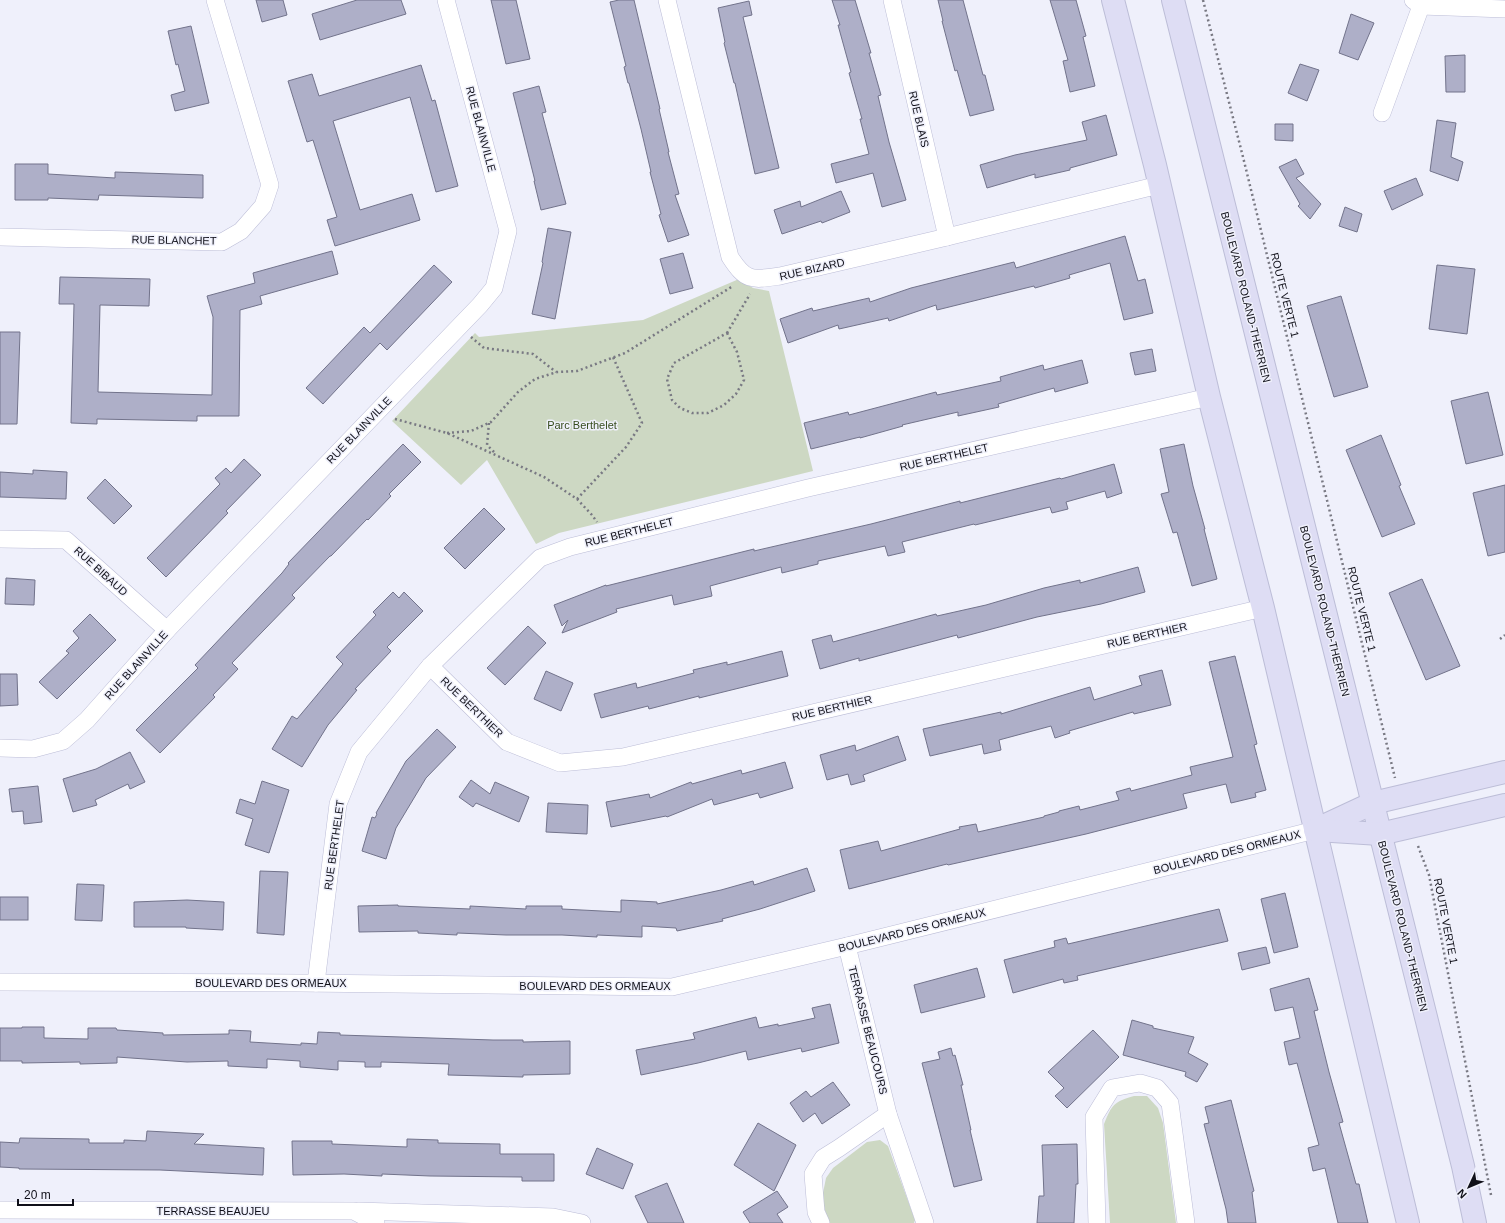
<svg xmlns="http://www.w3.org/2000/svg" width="1505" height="1223" font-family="Arial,sans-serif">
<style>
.green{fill:#cdd8c3}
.building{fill:#aeafc8;stroke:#72738b}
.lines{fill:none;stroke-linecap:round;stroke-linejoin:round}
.street-casing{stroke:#bcbdd7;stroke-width:18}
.secondary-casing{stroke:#bcbdd7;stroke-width:24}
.path{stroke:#797983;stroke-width:2.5;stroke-dasharray:2 3;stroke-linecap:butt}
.street{stroke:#fff;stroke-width:17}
.secondary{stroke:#deddf4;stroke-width:22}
.labels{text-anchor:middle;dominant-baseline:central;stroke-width:3;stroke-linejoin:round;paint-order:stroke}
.street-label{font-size:11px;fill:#101019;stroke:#eff0fb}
.park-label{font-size:11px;fill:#364c1d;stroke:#eff0fb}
</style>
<rect width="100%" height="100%" fill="#eff0fb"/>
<g class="green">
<path d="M739 279 753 288 769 291 813 471 559 533 536 544 487 460 461 485 392 421 475 333 479 337 643 320Z"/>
<path d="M1134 1096H1147L1158 1108 1163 1123 1176 1223H1110L1104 1124C1112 1104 1114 1102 1134 1096Z"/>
<path d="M880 1140 888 1146 915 1220 914 1223H828L822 1198 826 1178 833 1168 867 1142Z"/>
</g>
<g class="building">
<path d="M256 0H283L287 15 262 22Z"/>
<path d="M357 0H401L406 14 320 40 312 14Z"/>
<path d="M491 0H516L530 59 506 64Z"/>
<path d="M619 0H634L660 109H659L669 152H668L679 194 675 195 689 235 668 242 659 215 661 214 650 172H651L641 129 629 83H628L624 67 626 66 610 2Z"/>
<path d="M832 0H855L871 53H869L881 95 878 96 889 142 906 200 882 207 873 173 836 183 831 164 869 154 860 119H862L849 73 851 72 838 25H840Z"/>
<path d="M938 0H963L983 75H985L994 110 970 116 957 70 955 71 942 21H943Z"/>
<path d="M1050 0H1076L1086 36 1083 37 1095 86 1070 92 1063 61 1068 60Z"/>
<path d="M749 1 752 15 743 17 779 168 755 174 735 83H734L724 43 725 42 718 8Z"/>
<path d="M1351 14 1374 23 1358 60 1339 53Z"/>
<path d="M191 26 209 103 175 111 171 95 185 91 178 64 176 65 168 31Z"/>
<path d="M1465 55V92H1446L1445 56Z"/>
<path d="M1300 64 1319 70 1307 101 1288 93Z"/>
<path d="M421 65 432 101 435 100 458 186 436 192 410 97 333 121 360 210 412 194 420 220 335 246 327 220 337 217 313 140 307 142 288 81 312 74 319 96Z"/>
<path d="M539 86 546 112 542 113 566 204 541 210 534 181H535L513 93Z"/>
<path d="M1106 115 1117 155 1070 168V170L1035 178V174L987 188 980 165 1015 155 1087 140 1082 122Z"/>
<path d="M1437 120 1456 123 1451 157 1463 162 1458 181 1430 171Z"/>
<path d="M1275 124H1293V141L1275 140Z"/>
<path d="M1296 159 1304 174 1296 178 1321 204 1310 219 1298 206 1300 204 1279 167Z"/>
<path d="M15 164H48V174L115 178V172L203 175V198L99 195 98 200 48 198V200H15Z"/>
<path d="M1416 178 1423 195 1392 210 1384 191Z"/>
<path d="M841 191 850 212 822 223 821 221 782 234 774 210 800 201 801 207Z"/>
<path d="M1345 207 1362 214 1357 232 1339 226Z"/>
<path d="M548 228 571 232 555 319 532 314 543 263 542 262Z"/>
<path d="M1125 236 1138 281 1145 279 1153 313 1124 320 1110 263 1069 275 1070 278 1035 288 1034 286 937 310 936 305 889 321 888 318 839 329 838 325 788 343 780 319 812 308 813 311 869 298 870 302 911 288 1014 262 1016 268Z"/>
<path d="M332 251 338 274 260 296 262 304 240 310 239 416H197V421L97 419V424L71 423 74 304H59L60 277 150 279 149 306 100 305 98 392 212 395 213 317 207 296 255 283 253 273Z"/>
<path d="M683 253 693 288 670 294 660 259Z"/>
<path d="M434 265 452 282 387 350 380 343 323 404 306 388 364 327 370 333Z"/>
<path d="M1437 265 1475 269 1467 334 1429 329Z"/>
<path d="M1341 296 1368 387 1334 397 1307 306Z"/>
<path d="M0 332H20L17 424H0Z"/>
<path d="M1152 349 1156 371 1135 375 1130 353Z"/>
<path d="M1082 360 1088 383 1055 392 1054 388 998 404 999 407 958 416V412L902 425 903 426 860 438V437L811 449 804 423 848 412 849 415 936 392 937 395 1001 381 1000 377 1043 365 1044 370Z"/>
<path d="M1488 392 1503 455 1466 464 1451 401Z"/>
<path d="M1381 435 1401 485 1399 486 1415 524 1382 537 1346 450Z"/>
<path d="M403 444 421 462 389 494 391 496 368 520 367 519 331 556H330L292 595 295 598 232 663 238 669 213 695 215 697 160 753 136 730 198 668 195 665 282 573 289 564 288 563Z"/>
<path d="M1184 444 1193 486 1205 529H1204L1217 579 1192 586 1177 532 1173 533 1161 494 1169 492 1160 449Z"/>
<path d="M244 459 261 475 226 511 228 513 166 577 147 558 220 484 215 478 226 468 231 473Z"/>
<path d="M1114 464 1122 493 1107 498 1105 491 1066 502 1068 509 1052 513 1050 507 975 525 974 524 902 542 905 552 888 556 885 546 818 561V564L782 573 781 567 710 586 712 596 674 605 672 595 616 609 617 612 562 633 568 620 562 626 554 605 606 585V586L754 549V551L871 524 960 501V503L1060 478 1061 479Z"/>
<path d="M33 470 67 472 66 499 0 497V472L33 474Z"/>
<path d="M105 479 132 506 114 524 87 498Z"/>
<path d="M1505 485V552L1488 556 1473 493Z"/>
<path d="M484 508 505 529 465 569 444 548Z"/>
<path d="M1138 567 1145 592 1101 604 1037 617 958 638 957 635 859 661V658L820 669 812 640 831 635 833 642 936 614 937 616 986 605 1044 588 1080 580V583Z"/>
<path d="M6 578 35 580 34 605 5 604Z"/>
<path d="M1422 579 1460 666 1426 680 1389 593Z"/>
<path d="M393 592 399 598 404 592 423 611 387 647 391 651 355 689 357 690 328 725 302 767 272 749 292 716 297 719 343 664 336 657 376 615 373 612Z"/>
<path d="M90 614 116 640 57 699 39 682 69 653 66 651 79 638 73 631Z"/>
<path d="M528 626 546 643 505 685 487 668Z"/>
<path d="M782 651 788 676 699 698V696L649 709 648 706 601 718 594 694 636 683 637 688 694 673 693 670 727 662V665Z"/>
<path d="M1235 656 1257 744 1254 745 1266 790 1255 793 1256 797 1231 803 1226 784 1183 794 1187 808 1086 834 948 865 947 864 849 889 840 850 878 841 881 851 960 829 959 827 976 824 978 832 1044 817V816L1059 812V811L1079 806 1080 810 1119 800 1116 792 1130 788 1131 791 1192 775 1190 767 1233 757 1209 662Z"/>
<path d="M1162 670 1171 705 1134 714 1133 712 1069 731 1070 733 1055 738 1051 726 999 740 1001 750 984 754 982 744 930 756 923 729 1001 712V714L1090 687 1094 700 1142 685 1139 676Z"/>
<path d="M546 671 573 683 561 711 534 699Z"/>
<path d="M0 674H17L18 705 0 706Z"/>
<path d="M437 729 456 747 426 778 396 828 386 859 362 851 372 817 375 818 377 814 376 813 406 761Z"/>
<path d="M898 736 906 760 863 775 865 781 851 785 848 774 827 780 820 755 855 745 856 751Z"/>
<path d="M130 752 145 782 130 789 128 784 95 800 97 805 73 812 63 779 96 769Z"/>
<path d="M785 762 793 788 760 798 758 793 714 805 712 799 667 817 666 816 611 827 606 802 649 794 650 798 691 782 692 784 741 770 742 774Z"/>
<path d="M471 780 490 794 495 782 529 797 519 822 476 803 473 807 459 797Z"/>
<path d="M262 781 289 790 269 853 245 845 253 819 236 813 240 799 255 804Z"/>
<path d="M38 786 42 822 24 824 23 811 12 812 9 789Z"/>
<path d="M548 803 588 805 587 834 546 832Z"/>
<path d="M807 868 815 891 760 909 722 919 723 921 677 931 676 928 642 926V937L597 935V937L562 935H506L457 933V935L418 933V931L359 932 358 906 398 905V906L470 909V906L526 909V906H562V909L621 912V900L657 902V904L721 890 753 881 754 885Z"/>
<path d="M260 871 288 872 284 935 257 933Z"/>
<path d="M77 884 104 885 102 921 75 920Z"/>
<path d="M1285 893 1298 947 1274 953 1261 899Z"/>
<rect x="0" y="897" width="28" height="23"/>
<path d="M187 900 224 902 223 930 186 928V927H134V902Z"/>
<path d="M1219 909 1228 941 1077 976 1078 980 1064 983 1063 979 1013 993 1004 960 1055 947 1054 941 1066 938 1068 944Z"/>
<path d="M1266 947 1270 963 1242 970 1238 953Z"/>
<path d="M977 968 985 997 921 1013 914 985Z"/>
<path d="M1309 978 1318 1010 1314 1011 1329 1072 1343 1122 1339 1123 1356 1184H1359L1368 1223H1338L1325 1168 1313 1171 1308 1148 1319 1145 1297 1063 1289 1065 1284 1042 1300 1038 1293 1007 1275 1011 1270 989Z"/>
<path d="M830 1004 839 1043 802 1052 801 1048 748 1060 746 1051 698 1063 641 1075 636 1050 695 1039 693 1033 756 1017 759 1028 778 1024V1026L815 1018 812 1008Z"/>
<path d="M1132 1020 1153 1026V1028L1194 1037 1188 1053 1208 1064 1197 1082 1185 1076 1186 1072 1123 1055Z"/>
<path d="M22 1027H44V1038L88 1039V1028H116L117 1030 163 1033V1035L229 1034V1030L251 1031 250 1042 301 1045V1043L317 1044 318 1032 340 1033V1035L493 1040H523V1042L570 1041V1074L523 1075V1077L448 1075 449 1064 381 1062V1067H365V1062L338 1061V1070L300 1067V1061L267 1059V1068L228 1066V1061L187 1062 117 1057V1063L80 1064V1062L22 1063V1061H0V1028H22Z"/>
<path d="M1093 1030 1119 1057 1067 1108 1055 1096 1064 1088 1048 1072Z"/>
<path d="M951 1048 953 1056 955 1055 963 1085H961L971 1130H970L982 1180 954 1187 922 1063 940 1059 938 1052Z"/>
<path d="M833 1082 850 1105 822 1124 815 1113 803 1122 790 1103 806 1091 811 1097Z"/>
<path d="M1231 1100 1254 1191 1252 1192 1256 1223H1228L1226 1209 1204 1124 1209 1123 1205 1107Z"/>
<path d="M758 1123 796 1145 774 1191 734 1165Z"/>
<path d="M147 1131 204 1134 194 1144 264 1148 263 1175 160 1170 19 1169V1168L0 1167V1142L19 1143 20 1138 89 1139V1143H124V1140L146 1141Z"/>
<path d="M407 1139 438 1140V1143L500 1144V1154H554V1181H522V1177L430 1176 382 1174V1176L344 1174 293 1175 292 1141H332V1144L407 1147Z"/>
<path d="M1077 1144 1078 1184H1076L1074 1223H1037L1039 1196H1044L1042 1145Z"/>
<path d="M597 1148 633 1164 623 1189 586 1174Z"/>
<path d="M667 1183 684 1223H648L635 1196Z"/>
<path d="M777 1191 788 1207 777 1214 783 1223H750L743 1212Z"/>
</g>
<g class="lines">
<g class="street-casing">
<g id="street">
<path d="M667 0 730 257C746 282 752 280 780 276L947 237 1159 185"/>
<path d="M892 0 947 237"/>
<path d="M1413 0 1421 6 1505 9"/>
<path d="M1382 113 1421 6"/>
<path d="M0 237 222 242 241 231 263 206 270 185 215 0"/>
<path d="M0 539 66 540 167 630"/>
<path d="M430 666 507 742 560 763 623 757 1263 608"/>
<path d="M0 748 33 749 63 741 87 720 167 630 480 305 494 288 508 231 446 0"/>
<path d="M847 946 888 1114 925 1223"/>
<path d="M0 982 300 983 672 987 847 946 1315 830"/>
<path d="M316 983 338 804 359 752 430 666 540 558 570 547 808 488 1209 397"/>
<path d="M0 1210 354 1211 376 1223"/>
<path d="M358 1211 553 1217 582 1223"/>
<path d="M821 1223 816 1212 813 1174 823 1158 839 1148 888 1114"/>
<path d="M1097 1223 1094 1117 1112 1088 1140 1083 1157 1088 1170 1103 1186 1223"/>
</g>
</g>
<g class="secondary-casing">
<g id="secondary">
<path d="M1113 0 1155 165 1209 397 1263 608 1408 1223"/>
<path d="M1173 0 1463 1166 1475 1223"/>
<path d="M1315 830 1373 803 1505 772"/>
<path d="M1316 830 1380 834 1505 805"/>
</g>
</g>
<g class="path">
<path d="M1203 0 1243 157 1395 778"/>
<path d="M727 333 737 352 744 380 736 394 724 405 708 413H692L680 408 672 400 667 379 674 363Z"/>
<path d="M727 333 750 294"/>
<path d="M471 337 484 348 533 354 556 372"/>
<path d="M395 419 447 433 544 477 577 499 592 515 597 522"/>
<path d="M489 423 487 445 495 453"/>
<path d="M447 433 471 431 491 422 518 392 535 379 557 372 577 371 625 353 733 286"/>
<path d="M577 499 626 447 642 423 613 357"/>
<path d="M1500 639 1505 635"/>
<path d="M1418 846 1429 875 1491 1195"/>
</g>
<use href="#street" class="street"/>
<use href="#secondary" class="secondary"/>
</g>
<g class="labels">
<g class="street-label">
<text transform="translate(919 119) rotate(77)">RUE BLAIS</text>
<text transform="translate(481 129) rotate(75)">RUE BLAINVILLE</text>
<text transform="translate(174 240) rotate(1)">RUE BLANCHET</text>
<text transform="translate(812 269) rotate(-13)">RUE BIZARD</text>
<text transform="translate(1285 295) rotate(76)">ROUTE VERTE 1</text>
<text transform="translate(1246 297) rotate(76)">BOULEVARD ROLAND-THERRIEN</text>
<text transform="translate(359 430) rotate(-46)">RUE BLAINVILLE</text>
<text transform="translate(944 457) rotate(-13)">RUE BERTHELET</text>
<text transform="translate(629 532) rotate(-14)">RUE BERTHELET</text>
<text transform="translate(101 571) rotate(42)">RUE BIBAUD</text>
<text transform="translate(1362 609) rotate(76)">ROUTE VERTE 1</text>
<text transform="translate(1325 611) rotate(76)">BOULEVARD ROLAND-THERRIEN</text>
<text transform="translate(1147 635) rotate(-13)">RUE BERTHIER</text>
<text transform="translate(136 665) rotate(-48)">RUE BLAINVILLE</text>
<text transform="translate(472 707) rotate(44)">RUE BERTHIER</text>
<text transform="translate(832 708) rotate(-13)">RUE BERTHIER</text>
<text transform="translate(334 845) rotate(-82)">RUE BERTHELET</text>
<text transform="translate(1227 852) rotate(-14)">BOULEVARD DES ORMEAUX</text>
<text transform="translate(1446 921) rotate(79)">ROUTE VERTE 1</text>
<text transform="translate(1403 926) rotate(76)">BOULEVARD ROLAND-THERRIEN</text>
<text transform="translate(912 930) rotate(-14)">BOULEVARD DES ORMEAUX</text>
<text x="271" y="983">BOULEVARD DES ORMEAUX</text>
<text x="595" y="986">BOULEVARD DES ORMEAUX</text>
<text transform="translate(868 1030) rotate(76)">TERRASSE BEAUCOURS</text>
<text x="213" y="1211">TERRASSE BEAUJEU</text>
</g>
<g class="park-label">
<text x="582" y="425">Parc Berthelet</text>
</g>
</g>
<g transform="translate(1469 1187) rotate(226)" stroke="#eff0fb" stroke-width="3" paint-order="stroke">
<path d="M0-3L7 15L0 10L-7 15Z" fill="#101019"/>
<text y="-6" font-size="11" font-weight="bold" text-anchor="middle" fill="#101019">N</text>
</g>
<path d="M18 1199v6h55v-6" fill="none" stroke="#101019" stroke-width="2"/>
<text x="24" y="1199" font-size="12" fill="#101019" stroke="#eff0fb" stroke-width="3" paint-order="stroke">20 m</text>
</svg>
